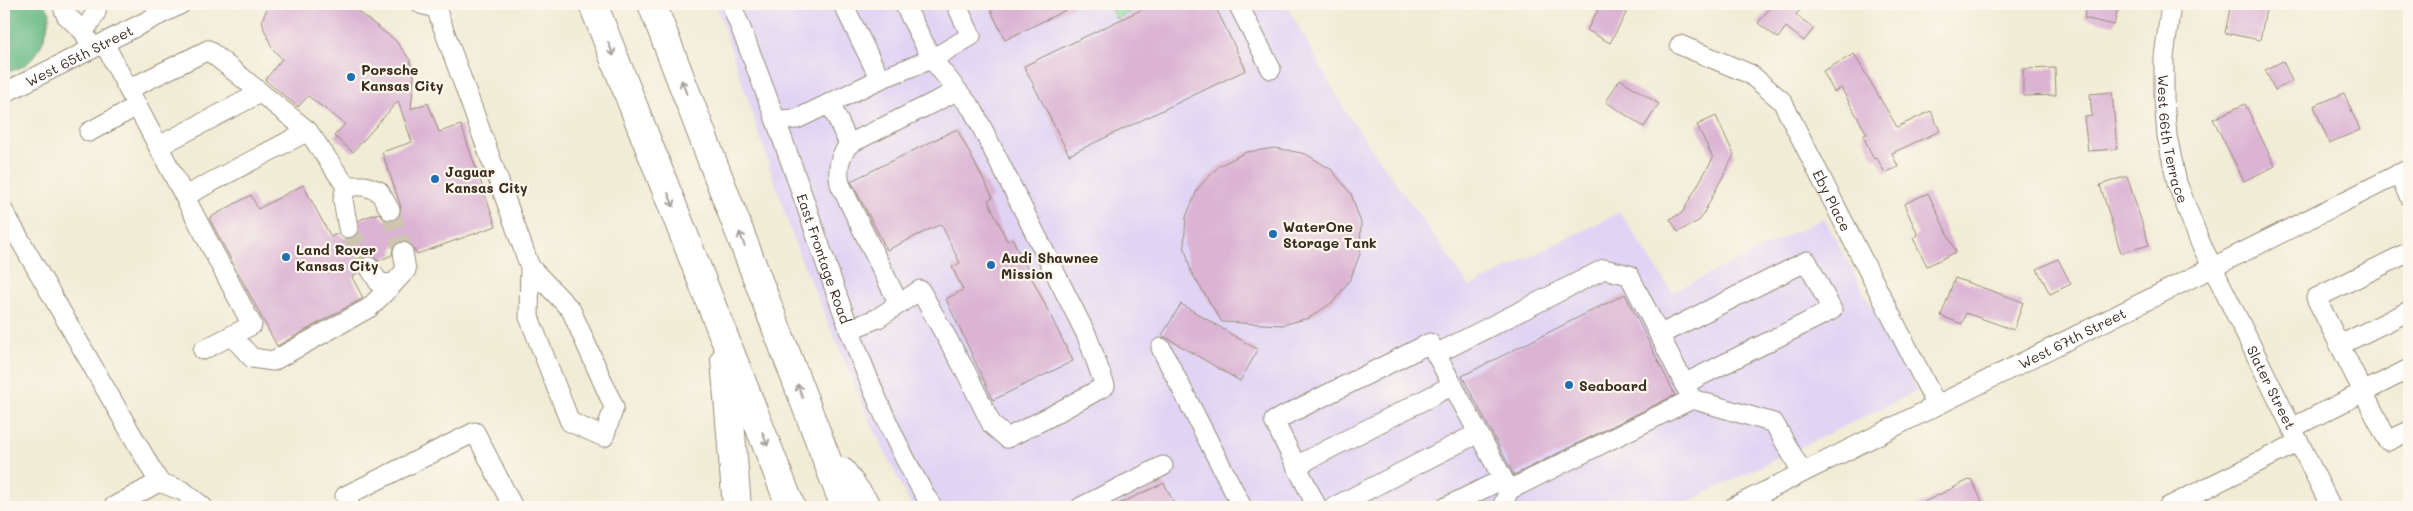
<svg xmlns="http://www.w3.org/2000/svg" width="2413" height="511" font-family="Mali,sans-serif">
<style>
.built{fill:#e0d4f4}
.green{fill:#84dba0;stroke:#60825f}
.forest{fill:#6bbb86;stroke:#537252}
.building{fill:#dbb4d4}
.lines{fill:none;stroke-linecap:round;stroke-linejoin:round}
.minor-tunnel{stroke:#cdc5b0;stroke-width:19;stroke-dasharray:19 9;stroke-linecap:butt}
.minor-casing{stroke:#968b7a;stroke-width:21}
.highway-casing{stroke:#968b7a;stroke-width:30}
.minor{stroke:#fff;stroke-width:19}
.highway{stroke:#fff;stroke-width:28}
.oneway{stroke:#a79f9a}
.poi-dot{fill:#1f6fb2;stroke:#fbf7ec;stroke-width:2}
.labels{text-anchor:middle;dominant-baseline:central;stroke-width:4.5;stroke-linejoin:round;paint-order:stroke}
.street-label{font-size:14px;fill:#3b2a1e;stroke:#fbf7ec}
.poi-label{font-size:14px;font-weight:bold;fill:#3b2a1e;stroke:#fbf7ec;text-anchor:start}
</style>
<rect width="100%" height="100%" fill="#fbf7ec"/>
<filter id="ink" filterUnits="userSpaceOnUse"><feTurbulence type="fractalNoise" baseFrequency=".02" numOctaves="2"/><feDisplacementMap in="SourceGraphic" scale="10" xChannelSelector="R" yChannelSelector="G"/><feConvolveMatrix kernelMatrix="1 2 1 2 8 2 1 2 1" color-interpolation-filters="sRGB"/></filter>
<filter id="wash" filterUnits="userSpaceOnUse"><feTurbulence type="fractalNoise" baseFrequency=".0096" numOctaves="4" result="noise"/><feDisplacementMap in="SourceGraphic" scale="20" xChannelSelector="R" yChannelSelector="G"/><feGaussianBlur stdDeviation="1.12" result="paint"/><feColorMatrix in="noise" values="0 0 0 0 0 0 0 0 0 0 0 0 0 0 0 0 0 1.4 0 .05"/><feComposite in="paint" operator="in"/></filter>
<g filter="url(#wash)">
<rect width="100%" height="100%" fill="#f1ecd5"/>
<path class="built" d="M716 4H1286L1345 111 1470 287 1620 212 1672 292 1824 218 1917 391 1677 507H912L871 424 798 252Z"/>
<path class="green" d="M1108 4H1146L1116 19Z"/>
<path class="forest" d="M4 4H43L50 12C46 41 36 69 4 72Z"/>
<g id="blocks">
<g class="building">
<path d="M269 4H348L395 40 410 60 414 76 411 109 428 103 439 132 461 125 496 226 417 254 411 245 402 241 393 248 392 255 378 261 374 257H363L359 262V272L352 277 363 298 277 346 209 218 251 195 258 209 303 185 331 237 338 233 344 238 350 239 358 232V221L364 218 379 213 384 219 390 221 399 216 401 207 382 152 412 142 398 101 353 152 334 136 345 124 308 96 298 107 265 80 282 59 272 48 264 29 262 20Z"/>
<path d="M988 4H1078L1005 40Z"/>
<path d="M1153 4H1214L1246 70 1069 155 1024 66Z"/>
<path d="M1601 4H1631L1610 43 1587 30Z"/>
<path d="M1773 4H1805L1796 15 1814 28 1804 41 1786 27 1778 38 1758 23Z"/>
<path d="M2087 4H2119L2114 25 2084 18Z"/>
<path d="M2231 4H2267L2260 40 2225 33Z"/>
<path d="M1854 54 1897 127 1931 111 1940 131 1892 153 1898 167 1885 173 1877 158 1874 159 1863 136 1867 134 1841 88 1834 92 1823 71Z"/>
<path d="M2283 61 2292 81 2275 90 2265 70Z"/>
<path d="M2055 68 2056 95 2023 96V69Z"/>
<path d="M1620 79 1659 104 1644 127 1606 102Z"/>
<path d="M2112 92 2117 149 2088 151 2084 117 2092 116 2090 94Z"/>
<path d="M2344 93 2360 130 2329 143 2314 106Z"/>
<path d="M2245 104 2275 166 2244 181 2213 119Z"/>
<path d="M1716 116 1734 155 1700 220 1678 232 1670 219 1682 213 1713 158 1697 125Z"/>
<path d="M957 129 993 198 988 200 1007 241 1012 238 1073 361 993 400 946 299 963 290 952 267 960 263 941 224 887 250 851 181Z"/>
<path d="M1276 148 1306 154 1332 170 1351 194 1361 223 1360 254 1350 280 1333 302 1309 318 1282 325 1222 322 1191 272 1184 245 1186 217 1198 188 1219 166 1246 152Z"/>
<path d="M2127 176 2149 245 2121 253 2100 185Z"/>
<path d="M1928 193 1956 252 1927 266 1913 238 1918 235 1904 204Z"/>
<path d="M2058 259 2071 284 2050 294 2037 269Z"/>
<path d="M1955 278 2023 302 2014 330 1966 313 1962 324 1941 316Z"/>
<path d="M1625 294 1675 395 1514 475 1462 376Z"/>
<path d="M1181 304 1258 350 1240 381 1162 335Z"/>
<path d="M1971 479 1985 507H1914Z"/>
<path d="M1164 483 1176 507H1112Z"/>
</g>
</g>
</g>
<g filter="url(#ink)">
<use href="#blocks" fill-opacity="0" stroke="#968b7a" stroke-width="1"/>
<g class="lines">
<g class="minor-tunnel">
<path d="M390 210 403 252"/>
<path d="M348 228 369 267"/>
</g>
<g class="minor-casing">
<g id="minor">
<path d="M62 4 66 15 84 32"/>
<path d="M421 4 436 8 530 267 529 317 570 422 604 437 614 407 571 310 530 267"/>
<path id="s1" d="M731 4C760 74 785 145 810 217 844 317 877 416 932 507"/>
<path d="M843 4 880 79"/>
<path d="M1238 4 1271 69"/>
<path id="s2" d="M2171 4 2164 57V100L2167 136 2177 183 2200 242 2331 507"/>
<path d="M104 43 252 325 203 350"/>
<path id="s3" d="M1680 45 1750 74 1782 101 1936 404"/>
<path d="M92 49 84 32 96 12 97 4"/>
<path d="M129 89 208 50 308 131 185 196"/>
<path id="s4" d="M4 93 181 4"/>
<path d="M830 103 849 144C839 158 837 167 840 184L899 304"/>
<path d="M777 120 797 119 880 79 932 59 971 36 956 4"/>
<path d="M308 131 346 186 343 200 348 228"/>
<path d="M89 132 137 106"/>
<path d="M849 144 957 91"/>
<path d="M159 146 260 93"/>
<path d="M2398 174 2409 196"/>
<path d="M346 186H365L379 191 390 210"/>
<path d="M4 212 159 482 183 491 203 507"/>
<path d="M2409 252 2316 298 2388 441 2409 431"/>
<path d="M369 267 379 283 393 284 406 270 403 252"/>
<path d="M849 330 878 318 920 290 966 372 992 425 1007 438 1049 417 1105 386 1087 336 973 110 932 59 904 4"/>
<path d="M1659 335 1807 261 1832 310 1684 384"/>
<path d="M232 336 252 358 273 361 369 308 393 284"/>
<path d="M2340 345 2409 311"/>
<path d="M1161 348 1242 507"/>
<path d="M1436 354 1604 269 1629 275 1690 395"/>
<path d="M2292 428 2409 369"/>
<path d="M1296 466 1453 385"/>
<path d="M113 507 159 482"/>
<path d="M351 507 345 496 475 432 513 507"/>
<path d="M1081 507 1163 466"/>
<path d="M1317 507 1274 421 1430 343 1509 490"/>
<path d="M1334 507 1478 433"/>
<path d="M1446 507 1503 479"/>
<path d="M1502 507 1509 490 1692 399 1774 423 1802 472"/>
<path id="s5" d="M1734 507 2409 169"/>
<path d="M2168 507 2299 442"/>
</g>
</g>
<g class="highway-casing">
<g id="highway">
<path d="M593 4 791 507"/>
<path d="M652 4 845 507"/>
<path d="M725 360 737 507"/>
<path d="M842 472 867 507"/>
</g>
</g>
<use href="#minor" class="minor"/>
<use href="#highway" class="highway"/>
</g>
<defs><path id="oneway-shaft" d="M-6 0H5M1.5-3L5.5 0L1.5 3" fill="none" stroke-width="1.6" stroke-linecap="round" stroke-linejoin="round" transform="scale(1.25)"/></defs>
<g class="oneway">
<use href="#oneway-shaft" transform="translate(611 49) rotate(68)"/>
<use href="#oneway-shaft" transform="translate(684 87) rotate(-111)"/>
<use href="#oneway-shaft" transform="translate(671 200) rotate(68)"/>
<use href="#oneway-shaft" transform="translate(742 239) rotate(-111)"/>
<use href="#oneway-shaft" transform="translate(800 391) rotate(-111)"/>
<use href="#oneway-shaft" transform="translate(765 439) rotate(69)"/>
</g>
</g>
<g class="poi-dot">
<circle cx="351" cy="77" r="5"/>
<circle cx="435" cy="179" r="5"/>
<circle cx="1273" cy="234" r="5"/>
<circle cx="286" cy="257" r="5"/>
<circle cx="991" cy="265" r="5"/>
<circle cx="1569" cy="385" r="5"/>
</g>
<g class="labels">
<g class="street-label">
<text stroke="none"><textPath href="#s4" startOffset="84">West 65th Street</textPath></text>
<text stroke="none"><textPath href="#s2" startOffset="136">West 66th Terrace</textPath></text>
<text stroke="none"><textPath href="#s3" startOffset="229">Eby Place</textPath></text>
<text stroke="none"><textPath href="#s1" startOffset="271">East Frontage Road</textPath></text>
<text stroke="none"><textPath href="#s5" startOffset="378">West 67th Street</textPath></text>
<text stroke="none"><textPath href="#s2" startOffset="406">Slater Street</textPath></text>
</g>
<g class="poi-label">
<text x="361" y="69">Porsche<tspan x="361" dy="16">Kansas City</tspan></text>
<text x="445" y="171">Jaguar<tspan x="445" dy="16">Kansas City</tspan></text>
<text x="1283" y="226">WaterOne<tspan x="1283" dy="16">Storage Tank</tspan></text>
<text x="296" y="249">Land Rover<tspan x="296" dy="16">Kansas City</tspan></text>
<text x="1001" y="257">Audi Shawnee<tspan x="1001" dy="16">Mission</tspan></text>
<text x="1579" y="385">Seaboard</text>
</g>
</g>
<rect width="2413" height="511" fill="none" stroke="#fbf7ec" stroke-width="20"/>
</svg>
